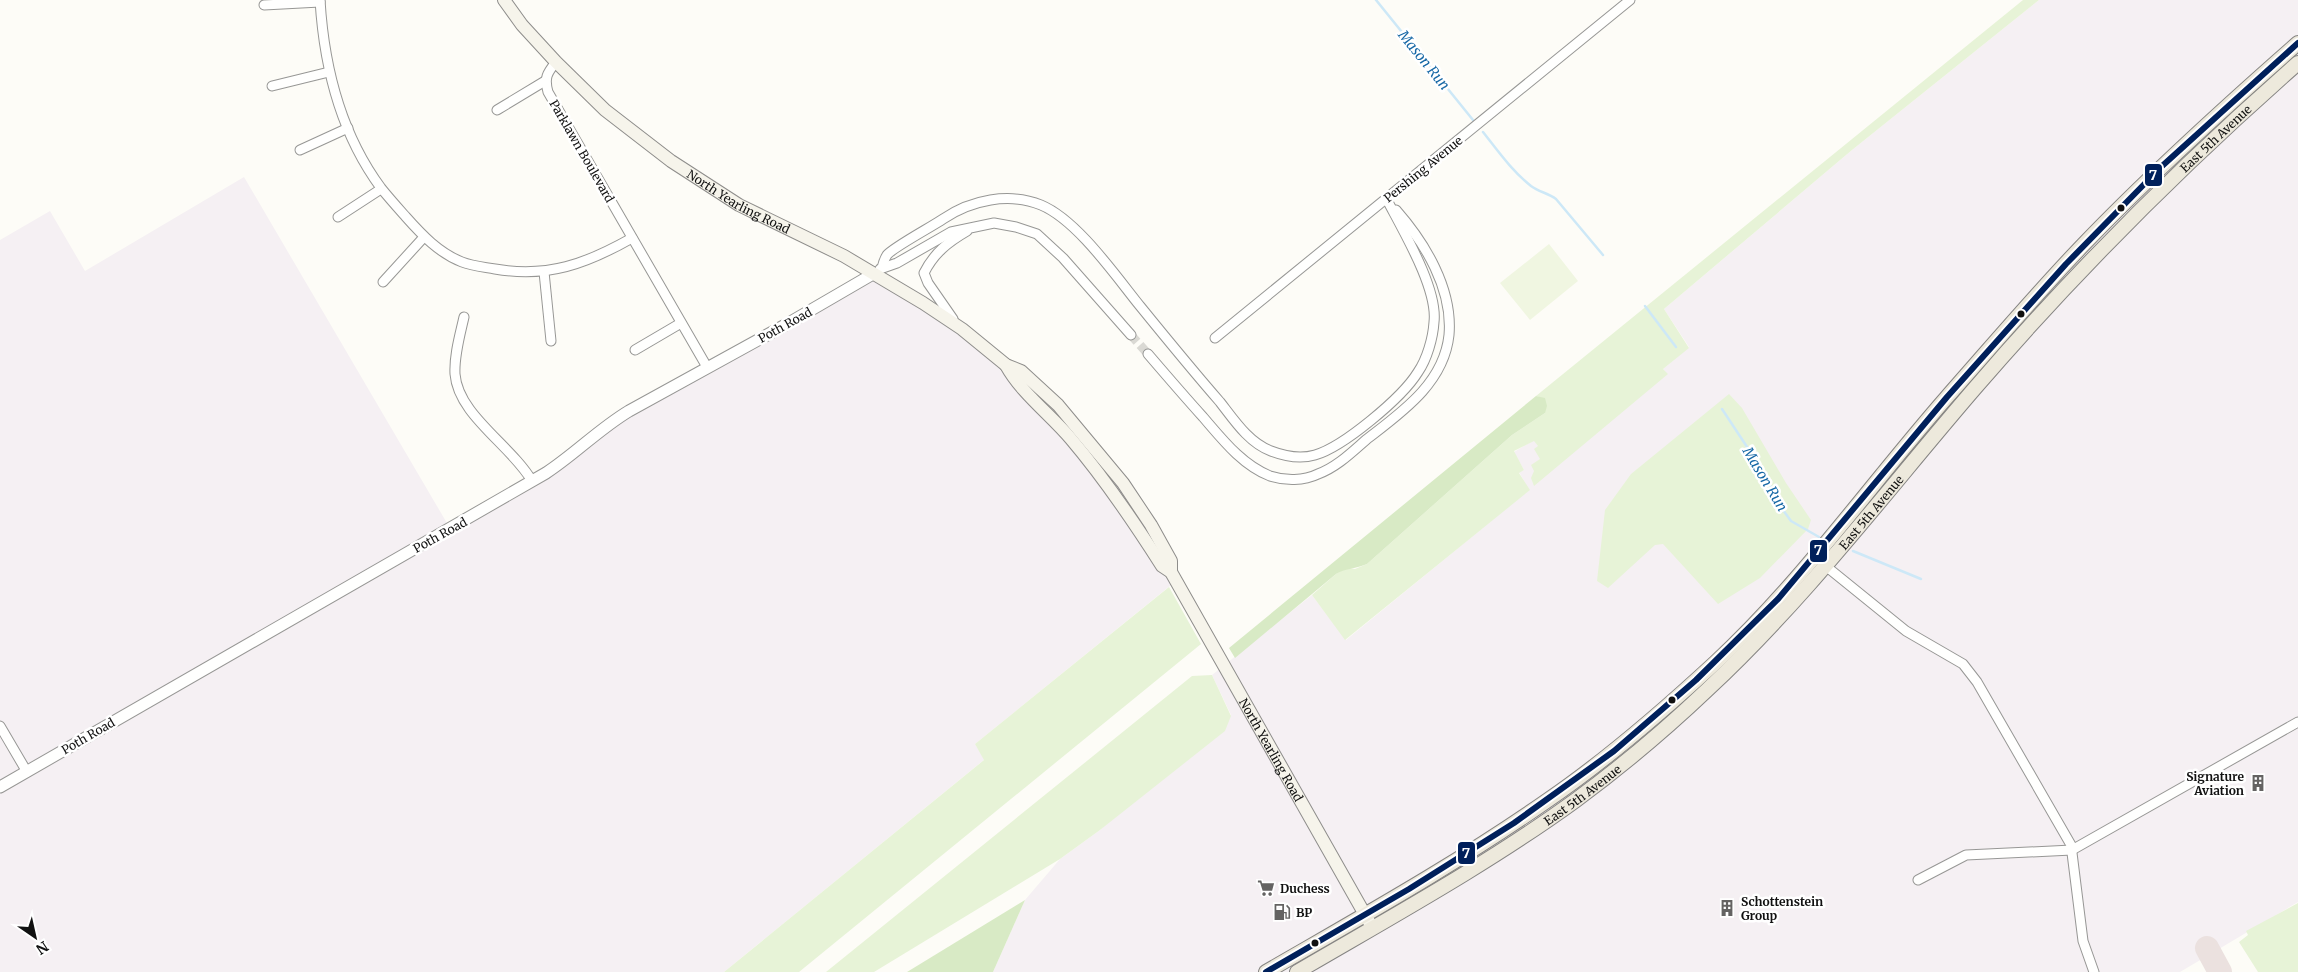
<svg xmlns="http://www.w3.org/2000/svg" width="2298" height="972" font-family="Merriweather,serif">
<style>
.industrial{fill:#f5f0f3}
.green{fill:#e7f3d7}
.forest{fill:#d8eac5}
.pitch{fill:#f0f6e1}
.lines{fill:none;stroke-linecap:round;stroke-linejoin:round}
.stream{stroke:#cde8f7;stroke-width:2.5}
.taxiway{stroke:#ebe1df;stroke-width:24}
.minor-tunnel{stroke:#dad9d4;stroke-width:9;stroke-dasharray:9 4.5;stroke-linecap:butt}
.minor-casing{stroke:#979795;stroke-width:11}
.tertiary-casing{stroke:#979795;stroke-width:13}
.secondary-casing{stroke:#8e8d8b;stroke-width:14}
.primary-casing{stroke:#858482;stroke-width:16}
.minor{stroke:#fffffe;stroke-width:9}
.tertiary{stroke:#fffffe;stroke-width:11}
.secondary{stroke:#f6f4eb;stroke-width:12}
.primary{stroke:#ede9dc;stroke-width:14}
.bus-1-casing{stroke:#fff;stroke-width:10}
.bus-1{stroke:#00205b;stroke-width:6}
.bus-dot{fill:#111;stroke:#fff;stroke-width:2}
.labels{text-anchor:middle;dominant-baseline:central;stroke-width:5;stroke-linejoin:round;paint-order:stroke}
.street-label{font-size:12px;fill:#111;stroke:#fff}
.poi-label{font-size:12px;font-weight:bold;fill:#111;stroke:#fff;text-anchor:start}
.water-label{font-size:14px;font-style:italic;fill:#1768a6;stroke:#fff}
.line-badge{stroke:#fff;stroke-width:2}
.badge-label{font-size:14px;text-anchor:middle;font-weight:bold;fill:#fff}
</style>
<rect width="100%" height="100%" fill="#fdfcf7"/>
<g class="industrial">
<path d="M2039 0H2298V902L2180 972H993L1025 900 1060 859 1100 830 1231 715 1212 675 1312 595 1346 640 1529 490 1519 472 1524 470 1514 452 1534 440 1538 446 1667 374 1663 369 1689 347 1664 309 1852 150Z"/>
<path d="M244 177 451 530 601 431 870 272 892 283 996 362 1073 429 1118 486 1176 581 975 744 985 759 724 972H0V240L50 211 85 271Z"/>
</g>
<g class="green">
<path d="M2023 0H2039L1852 150 1664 309 1689 348 1663 369 1668 374 1534 486 1531 478 1534 471 1531 465 1540 459 1534 449 1538 446 1534 441 1514 451 1524 470 1519 473 1530 490 1345 640 1312 595 1336 574 1345 568 1355 569 1367 564 1512 435 1545 413V399L1536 396Z"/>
<path d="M1729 394 1742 408 1786 483 1811 520 1808 529 1760 578 1718 604 1663 544 1655 545 1608 588 1597 581 1605 510 1631 474Z"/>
<path d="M1169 587 1201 644 799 972H724L984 760 975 744Z"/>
<path d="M1212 675 1231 716 1225 731 1100 830 1060 859 874 972H826L1192 676Z"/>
<path d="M2298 903V972H2258L2239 942 2248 935 2246 931Z"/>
</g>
<g class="forest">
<path d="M1536 396 1545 398 1547 406 1545 413 1512 435 1367 564C1356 569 1346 568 1336 574L1235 658 1229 648Z"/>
<path d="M1025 900 993 972H907Z"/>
</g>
<path class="pitch" d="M1549 244 1578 281 1530 320 1500 283Z"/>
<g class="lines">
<g class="stream">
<path d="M1376 0 1473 120"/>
<path d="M1483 132C1498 151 1512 171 1531 186 1539 192 1548 193 1556 199L1603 255"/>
<path d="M1645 306 1676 347"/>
<path d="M1722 409 1761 468 1783 510 1791 521 1819 537"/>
<path d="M1853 551 1921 579"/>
</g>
<path class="taxiway" d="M2207 948 2220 972"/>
<path class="minor-tunnel" d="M1131 335 1148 354"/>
<g class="minor-casing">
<g id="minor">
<path d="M320 0C324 66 341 134 381 188 389 198 398 208 406 217 422 235 439 253 462 262 472 266 484 267 495 269 548 278 586 264 632 238"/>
<path d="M264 5 320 2"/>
<path d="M556 62C547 73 544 78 548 92L707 367"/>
<path d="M272 86 329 72"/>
<path d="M497 110 545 81"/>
<path d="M300 150 348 128"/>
<path d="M338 217 381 189"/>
<path d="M882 268C883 264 885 258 887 255 892 248 933 226 943 219 971 200 1009 192 1041 205 1077 220 1115 275 1140 306 1166 338 1193 371 1220 402 1234 420 1249 443 1271 451 1284 456 1301 459 1315 455 1343 447 1402 398 1418 372 1427 359 1433 338 1434 322 1438 288 1402 229 1386 198"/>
<path d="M880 269 897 263 951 232 994 223 1016 227 1037 234 1063 258 1131 335"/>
<path d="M544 272 551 341"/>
<path d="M383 282 424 237"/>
<path d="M464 317C460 335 454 355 455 374 458 415 511 445 532 481"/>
<path d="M953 319 928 283 924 273C934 253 948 242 967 231"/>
<path d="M1215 338 1630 0"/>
<path d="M635 350 681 323"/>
<path d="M1148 354C1166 375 1184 396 1203 417 1222 439 1242 465 1270 476 1285 481 1304 481 1318 474 1337 467 1352 452 1367 439 1402 412 1444 383 1449 335 1453 289 1425 243 1396 210"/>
<path d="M1822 563 1906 631 1963 664 1977 682 2071 845 2083 941 2094 972"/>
<path d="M0 726 27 772"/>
<path d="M1918 880 1966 855 2072 850 2298 722"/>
</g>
</g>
<g class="tertiary-casing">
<path id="tertiary" d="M0 787 546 473C575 454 599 429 629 411L787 324 873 274"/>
</g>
<g class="secondary-casing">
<g id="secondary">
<path id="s1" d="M504 0 522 25 556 62 605 110 671 161 739 205 844 256 923 303 962 329 1006 365 1021 371 1058 405 1123 483 1151 525 1171 561V572"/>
<path id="s2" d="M1006 365C1022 394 1050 414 1071 439 1105 479 1134 522 1162 566L1171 572 1372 927"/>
</g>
</g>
<g class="primary-casing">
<g id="primary">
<path d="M1266 972C1361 917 1458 863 1548 800 1608 759 1663 711 1716 662 1802 582 1870 485 1947 397 1992 346 2036 294 2083 245 2151 174 2224 108 2298 43"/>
<path id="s3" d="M1297 972C1391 917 1488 864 1576 800 1622 766 1666 729 1707 690 1806 598 1887 490 1975 388 2075 272 2183 164 2298 63"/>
</g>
</g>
<use href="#minor" class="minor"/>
<use href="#tertiary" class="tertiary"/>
<use href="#secondary" class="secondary"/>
<use href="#primary" class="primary"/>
<g class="bus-1-casing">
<path id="bus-1" d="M1266 972 1409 889 1514 823 1614 751 1696 680 1778 599 1947 397 2066 264 2161 167 2298 43"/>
</g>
<use href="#bus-1" class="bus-1"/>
</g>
<defs>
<g id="building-bare" transform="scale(1.35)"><path d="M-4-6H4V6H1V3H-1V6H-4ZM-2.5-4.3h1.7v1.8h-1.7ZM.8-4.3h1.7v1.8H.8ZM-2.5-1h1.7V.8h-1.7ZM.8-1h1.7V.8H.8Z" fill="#646362" stroke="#fff" stroke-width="2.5" paint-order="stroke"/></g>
<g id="supermarket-bare" transform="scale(1.35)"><path d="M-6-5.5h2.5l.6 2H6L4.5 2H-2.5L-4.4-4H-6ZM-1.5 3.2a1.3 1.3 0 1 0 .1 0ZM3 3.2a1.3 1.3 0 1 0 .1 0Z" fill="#646362" stroke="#fff" stroke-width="2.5" paint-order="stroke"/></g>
<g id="fuel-bare" transform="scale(1.35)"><path d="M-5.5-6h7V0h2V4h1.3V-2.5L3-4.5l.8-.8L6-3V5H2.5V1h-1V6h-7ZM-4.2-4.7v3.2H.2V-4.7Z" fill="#646362" stroke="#fff" stroke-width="2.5" paint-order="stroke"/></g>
</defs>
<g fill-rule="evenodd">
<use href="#building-bare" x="2258" y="783"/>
<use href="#supermarket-bare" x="1266" y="888"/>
<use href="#building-bare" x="1727" y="908"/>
<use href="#fuel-bare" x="1282" y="912"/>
</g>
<g class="bus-dot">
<circle cx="2121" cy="208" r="4.5"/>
<circle cx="2021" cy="314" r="4.5"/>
<circle cx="1672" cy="700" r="4.5"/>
<circle cx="1315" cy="943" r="4.5"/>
</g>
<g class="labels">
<g class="street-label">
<text stroke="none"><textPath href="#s3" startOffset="1250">East 5th Avenue</textPath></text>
<text transform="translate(582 151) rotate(60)">Parklawn Boulevard</text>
<text transform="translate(1423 169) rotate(-39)">Pershing Avenue</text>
<text stroke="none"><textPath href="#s1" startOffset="312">North Yearling Road</textPath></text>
<text transform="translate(785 325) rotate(-29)">Poth Road</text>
<text stroke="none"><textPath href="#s3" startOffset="741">East 5th Avenue</textPath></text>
<text transform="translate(440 535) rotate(-29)">Poth Road</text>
<text transform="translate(88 736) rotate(-30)">Poth Road</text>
<text stroke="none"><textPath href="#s2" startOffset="470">North Yearling Road</textPath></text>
<text stroke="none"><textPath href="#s3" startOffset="336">East 5th Avenue</textPath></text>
</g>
<g class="poi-label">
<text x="2244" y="776" text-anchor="end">Signature<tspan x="2244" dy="14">Aviation</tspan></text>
<text x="1280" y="888">Duchess</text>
<text x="1741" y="901">Schottenstein<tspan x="1741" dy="14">Group</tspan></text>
<text x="1296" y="912">BP</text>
</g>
<g class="water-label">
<text transform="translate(1424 60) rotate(51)">Mason Run</text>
<text transform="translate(1765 479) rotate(59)">Mason Run</text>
</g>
</g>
<g class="line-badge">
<rect x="2144" y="163" width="19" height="24" rx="5" fill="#00205b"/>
<rect x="1809" y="539" width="19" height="24" rx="5" fill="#00205b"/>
<rect x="1457" y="841" width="19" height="24" rx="5" fill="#00205b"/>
</g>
<g class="badge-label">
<text x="2153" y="180">7</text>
<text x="1818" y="555">7</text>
<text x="1466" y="858">7</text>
</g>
<g transform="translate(35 937) rotate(146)" stroke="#ffffff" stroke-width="4" paint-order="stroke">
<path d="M0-4L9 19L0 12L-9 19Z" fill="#111111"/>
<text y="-8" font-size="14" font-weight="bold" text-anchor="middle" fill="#111111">N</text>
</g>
</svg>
